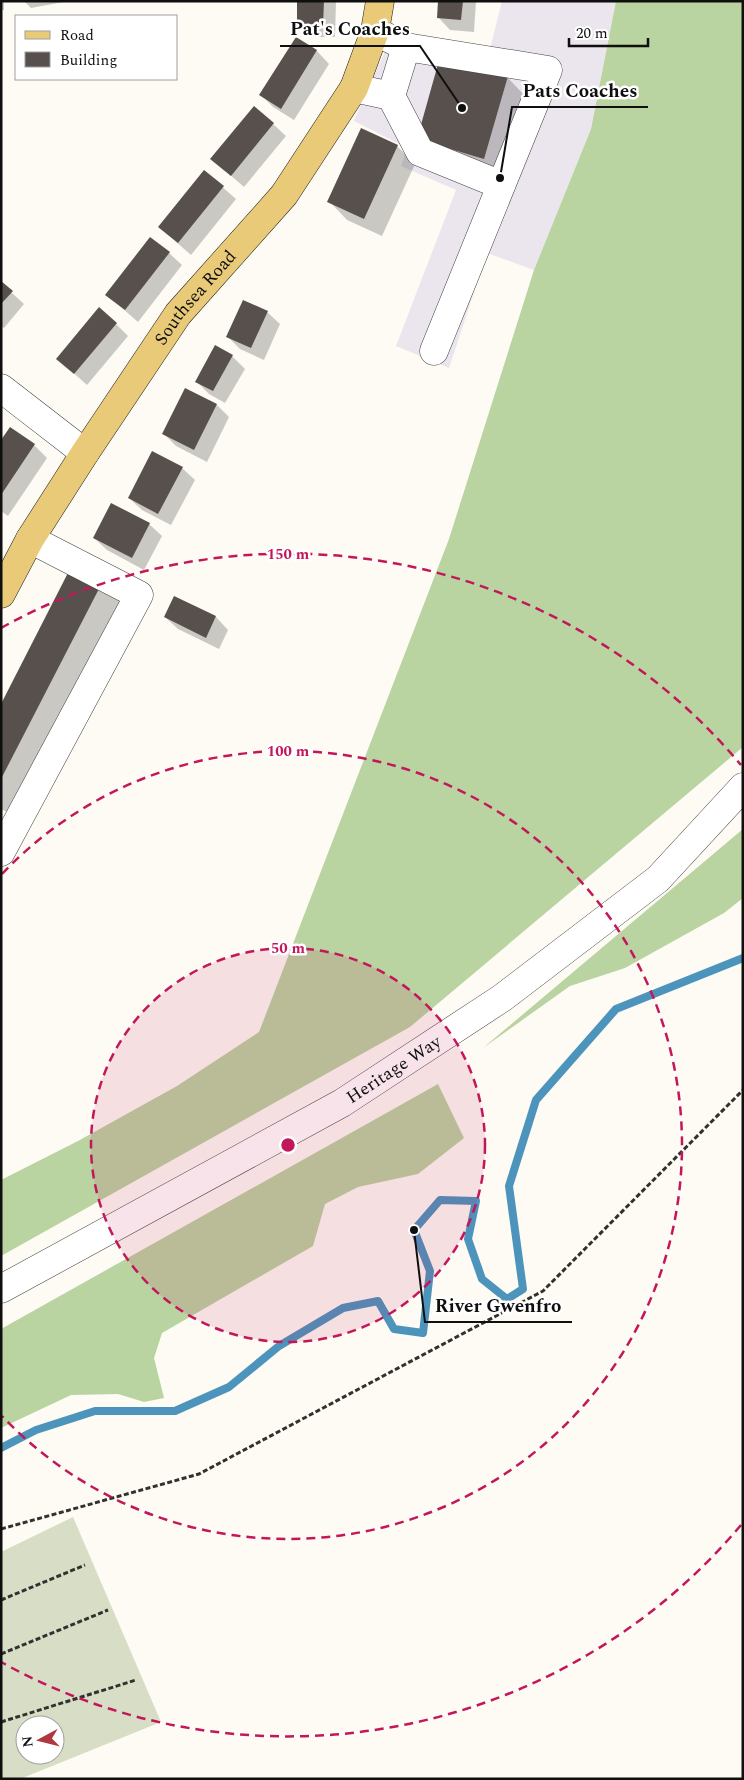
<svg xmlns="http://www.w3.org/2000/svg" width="744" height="1780" font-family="Spectral,serif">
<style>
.industrial{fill:#ebe5ed}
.forest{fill:#b9d3a1}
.cemetery{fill:#d7dec5;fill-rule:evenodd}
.shadow{fill:#0003}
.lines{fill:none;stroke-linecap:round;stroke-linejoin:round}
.stream{stroke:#4d94bd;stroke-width:8}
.building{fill:#57504d}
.minor-casing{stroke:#424242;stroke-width:29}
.major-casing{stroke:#202020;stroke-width:29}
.path{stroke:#313131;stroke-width:3;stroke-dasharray:5 2.5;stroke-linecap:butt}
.minor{stroke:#fff;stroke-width:28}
.major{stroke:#e8ca79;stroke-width:28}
.ring{fill:none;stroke:#c2185b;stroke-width:2.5;stroke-dasharray:9 6}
.labels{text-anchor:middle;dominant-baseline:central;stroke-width:5;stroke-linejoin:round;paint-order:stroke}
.street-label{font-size:18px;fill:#0f0f0f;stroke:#fff}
.centre{fill:#c2185b;stroke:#fff;stroke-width:2.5}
.ring-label{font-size:15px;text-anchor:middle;font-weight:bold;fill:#c2185b;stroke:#fff;stroke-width:5;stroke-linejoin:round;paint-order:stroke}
.leader{fill:none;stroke:#0f0f0f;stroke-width:2}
.callout-dot{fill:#0f0f0f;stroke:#fff;stroke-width:2}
.callout-label{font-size:19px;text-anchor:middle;font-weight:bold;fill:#0f0f0f;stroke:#fff;stroke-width:5;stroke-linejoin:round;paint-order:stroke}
</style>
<rect width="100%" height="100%" fill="#fdfbf3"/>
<path class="industrial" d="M502 1H616L591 129 534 270 487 253 449 368 396 346 456 190 401 166 407 148 354 121 394 31 490 49Z"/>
<g class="forest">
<path d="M616 1H743V747L410 1027 1 1256V1180L78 1141 177 1086 259 1032 449 539 534 270 591 129Z"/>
<path d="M743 829V898L724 913 625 968 570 986 483 1048Z"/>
<path d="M438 1084 464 1138 418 1174 358 1187 325 1204 313 1246 162 1333 154 1358 164 1398 144 1402 118 1394 71 1395 1 1428V1329Z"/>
</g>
<path class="cemetery" d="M73 1517 161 1722 20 1779H1V1552ZM25 1725H55V1755H25Z"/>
<g class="shadow">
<rect x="1" y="1" width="3" height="9"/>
<path d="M24 1H69L31 8Z"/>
<path d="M298 1H336L335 37H310L298 24Z"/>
<path d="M439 1H476L474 32 450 30 438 17Z"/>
<path d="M296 39 317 51 329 64 294 120 273 107 261 95Z"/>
<path d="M507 77 525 96 502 176 436 157Z"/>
<path d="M273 124 286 136 244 187 212 159Z"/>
<path d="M397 146 415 164 382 236 347 220 329 201Z"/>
<path d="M204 171 236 199 191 255 159 227Z"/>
<path d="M169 253 182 265 138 322 107 295Z"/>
<path d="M1 283 24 304 4 328 1 326Z"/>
<path d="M267 312 280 324 264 360 240 349 228 337Z"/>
<path d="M116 324 128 336 87 385 58 359Z"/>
<path d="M232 356 245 369 225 403 209 394 197 382Z"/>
<path d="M217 405 229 417 207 462 176 446 164 434Z"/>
<path d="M10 429 34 445 47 458 8 516 1 511V442Z"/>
<path d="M182 468 195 480 171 525 142 510 129 498Z"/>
<path d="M149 524 162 536 144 570 107 550 94 538Z"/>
<path d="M73 567 121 601 11 814 1 809V706Z"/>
<path d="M175 598 216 617 228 630 219 649 178 629 165 617Z"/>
</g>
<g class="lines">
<path class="stream" d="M1 1448 36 1430 95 1411H175L229 1387 279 1346 343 1308 378 1301 394 1329 423 1333 430 1271 414 1230 440 1200 476 1201 468 1239 482 1279 507 1299 523 1289 509 1186 536 1100 616 1009 743 958"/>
</g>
<g class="building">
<path d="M297 1H324L323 25H297Z"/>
<path d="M438 1H463L461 20 437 18Z"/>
<path d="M296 37 317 50 281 109 259 95Z"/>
<path d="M440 57 508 76 484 159 417 139Z"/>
<path d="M254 106 274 123 231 176 210 159Z"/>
<path d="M361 128 398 145 364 219 327 202Z"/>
<path d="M204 170 224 186 178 243 158 227Z"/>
<path d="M150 237 170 252 125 310 105 295Z"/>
<path d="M1 281 13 291 1 304Z"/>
<path d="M243 300 268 311 251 348 226 337Z"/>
<path d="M99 307 117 323 74 374 56 359Z"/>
<path d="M215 345 233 355 213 391 195 382Z"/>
<path d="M185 388 217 404 194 450 162 434Z"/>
<path d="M10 427 35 444 1 495V440Z"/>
<path d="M152 451 183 467 158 514 128 498Z"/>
<path d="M111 503 150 523 132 558 93 538Z"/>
<path d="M72 565 103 581 1 779V704Z"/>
<path d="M174 596 216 616 206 638 164 617Z"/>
</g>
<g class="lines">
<g class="minor-casing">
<g id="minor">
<path d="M375 31 406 47 548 70 434 351"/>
<path d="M354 88 391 96 420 152 501 185"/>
<path d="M391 96 406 47"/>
<path d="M1 388 85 453"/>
<path d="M1 852 139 595 30 539"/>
<path id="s1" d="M1 1289 342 1103 502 998 658 879 743 787"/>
</g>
</g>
<g class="major-casing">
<g id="major">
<path id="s2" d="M1 594 30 539 85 453 178 314 284 195 354 88 375 31 380 1"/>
</g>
</g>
<g class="path">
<path d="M1 1529 199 1474 543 1291 743 1090"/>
<path d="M1 1600 85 1565"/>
<path d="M1 1654 108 1610"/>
<path d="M1 1722 136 1680"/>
</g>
<use href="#minor" class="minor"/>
<use href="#major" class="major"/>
</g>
<circle cx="288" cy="1145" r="197" fill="#c2185b" fill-opacity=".12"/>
<g class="ring">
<circle cx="288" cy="1145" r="197"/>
<path d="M2 874A394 394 0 1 1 2 1416"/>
<path d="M741 1525A591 591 0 0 1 1 1662M1 628A591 591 0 0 1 741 765"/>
</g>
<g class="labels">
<g class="street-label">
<text stroke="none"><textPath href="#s2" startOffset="355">Southsea Road</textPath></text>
<text stroke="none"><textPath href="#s1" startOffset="450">Heritage Way</textPath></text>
</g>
</g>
<circle cx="288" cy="1145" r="8" class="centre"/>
<g class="ring-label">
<text x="288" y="559">150 m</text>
<text x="288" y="756">100 m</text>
<text x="288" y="953">50 m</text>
</g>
<path class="leader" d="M462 108L420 46H280M500 178L512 107H648M414 1230L425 1322H572"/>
<g class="callout-dot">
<circle cx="462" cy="108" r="5"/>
<circle cx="500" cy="178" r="5"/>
<circle cx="414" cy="1230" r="5"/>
</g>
<g class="callout-label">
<text x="350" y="35">Pat's Coaches</text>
<text x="580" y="97">Pats Coaches</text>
<text x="498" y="1312">River Gwenfro</text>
</g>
<rect width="744" height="1780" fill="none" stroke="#0f0f0f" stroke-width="5"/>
<rect x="15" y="15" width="162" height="65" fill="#ffffff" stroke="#9f9f9f"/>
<rect x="25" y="31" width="25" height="8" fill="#e8ca79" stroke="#9f9f9f"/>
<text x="60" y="40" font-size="15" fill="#0f0f0f">Road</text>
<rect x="25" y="52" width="25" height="15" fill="#57504d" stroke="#9f9f9f"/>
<text x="60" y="65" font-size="15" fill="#0f0f0f">Building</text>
<g transform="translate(40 1740) rotate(263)"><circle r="24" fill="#ffffff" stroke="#9f9f9f"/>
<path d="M0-4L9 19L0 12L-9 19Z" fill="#af3840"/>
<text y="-8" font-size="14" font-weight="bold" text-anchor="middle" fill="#0f0f0f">N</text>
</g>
<path d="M569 38v8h79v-8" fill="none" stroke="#0f0f0f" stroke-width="2.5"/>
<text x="576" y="38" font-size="15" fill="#0f0f0f" stroke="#ffffff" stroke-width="4" paint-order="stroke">20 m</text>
</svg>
